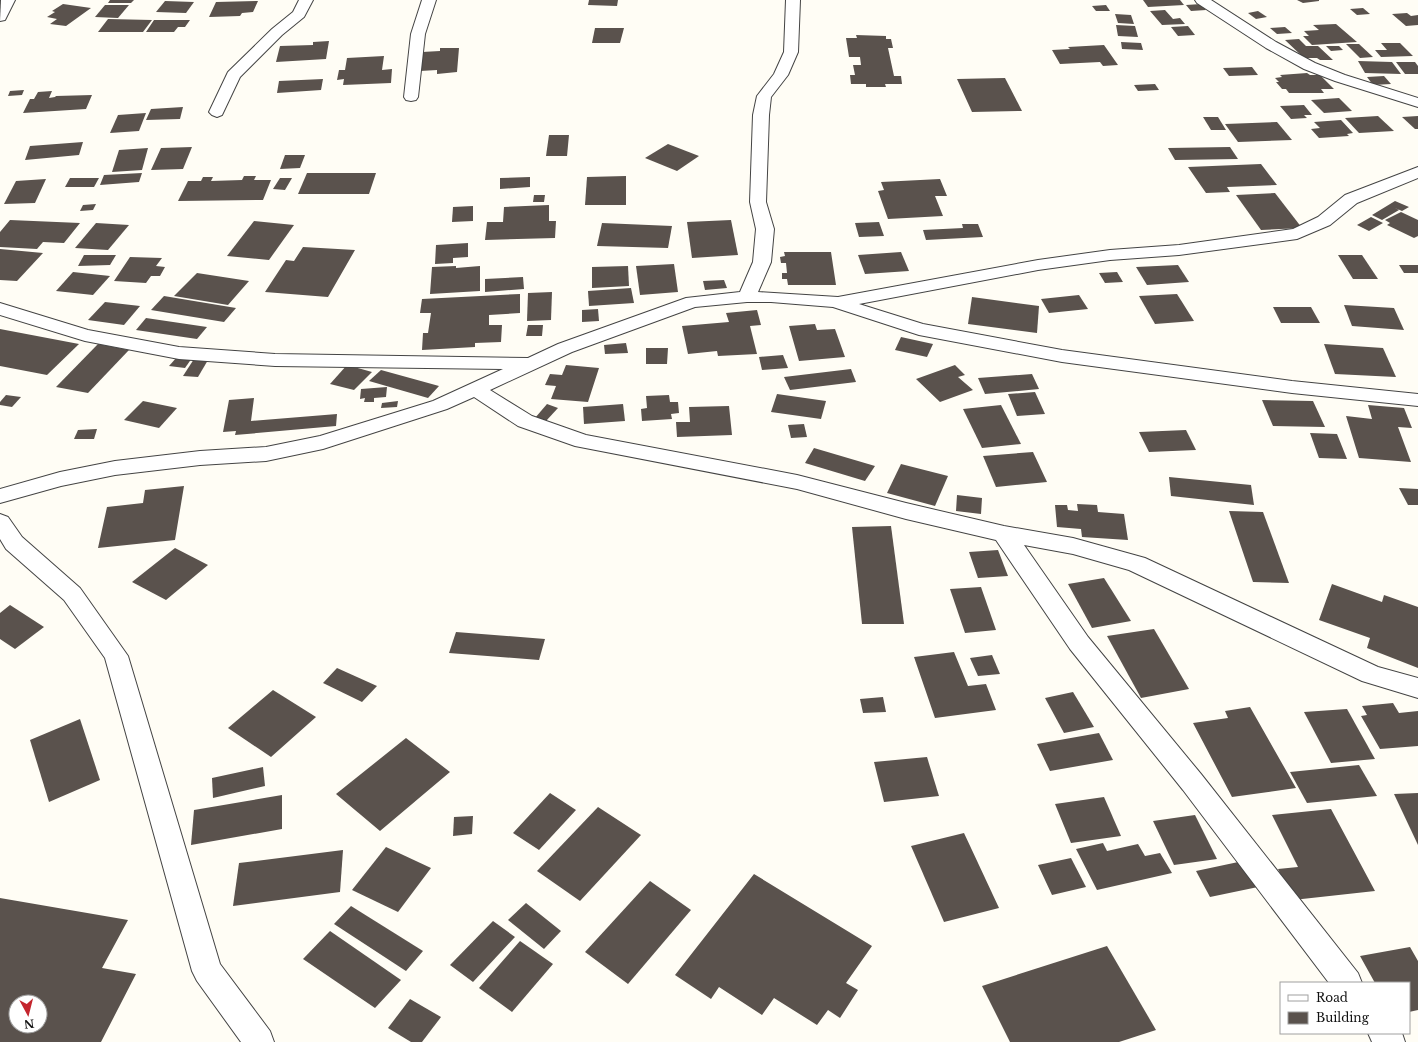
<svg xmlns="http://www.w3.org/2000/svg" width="1418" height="1042" font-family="'Libre Baskerville',serif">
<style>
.building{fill:#5a524d;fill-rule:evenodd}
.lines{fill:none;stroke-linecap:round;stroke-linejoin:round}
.minor-casing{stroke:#444;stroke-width:2}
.minor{fill:#fff;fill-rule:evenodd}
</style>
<rect width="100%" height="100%" fill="#fffdf5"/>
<g class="building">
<path d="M110 0H134L131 3H108Z"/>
<path d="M589 0H618L617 6 588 5Z"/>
<path d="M1143 0H1180L1184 5 1148 7Z"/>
<path d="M1297 0H1319V1L1303 3Z"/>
<path d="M165 1 194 2 186 13 156 12Z"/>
<path d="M258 1 253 12 242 13 240 16 209 17 216 2Z"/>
<path d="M63 4 91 8 66 26 50 24 57 19 47 17 55 12 52 11Z"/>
<path d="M1201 4 1206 10 1191 11 1186 5Z"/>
<path d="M105 5H129L118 18 95 17Z"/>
<path d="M1106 5 1110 11H1096L1092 6Z"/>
<path d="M1363 8 1370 14 1357 15 1350 9Z"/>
<path d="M1165 10 1173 19 1180 18 1185 24 1162 25 1150 11Z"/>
<path d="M1258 11 1267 17 1256 19 1248 13Z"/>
<path d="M1407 13 1411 16 1418 15V25L1406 26 1392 14Z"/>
<path d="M1115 14 1131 15 1134 24 1118 23Z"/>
<path d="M108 19 152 20 143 32H98Z"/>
<path d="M154 20H190L185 27H178L174 32H146Z"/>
<path d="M1336 24 1357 42 1312 45 1303 36H1309L1304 31 1319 30 1313 25Z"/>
<path d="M1116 25 1135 26 1138 37 1118 36Z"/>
<path d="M1188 26 1195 35 1178 36 1171 27Z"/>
<path d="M1285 27 1292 33 1277 34 1270 28Z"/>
<path d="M595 28H624L620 43H592Z"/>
<path d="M856 35 886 36V39H891L893 48H888L894 76H901L902 84H885L886 87H866V84H851L850 75H855L853 65H861L860 57H849L846 38H857Z"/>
<path d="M1299 39 1306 46H1318L1333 60H1320L1317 58H1304L1285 40Z"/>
<path d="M329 41 326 59 276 62 280 46 313 45V42Z"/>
<path d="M1121 42 1141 43 1143 50 1122 49Z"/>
<path d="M1381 43H1400L1413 56 1381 57 1375 50H1387Z"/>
<path d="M1346 44H1359L1373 57 1360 58Z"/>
<path d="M1104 45 1118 65 1103 66 1100 62 1060 64 1052 50 1070 49 1068 47Z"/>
<path d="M1326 46H1339L1343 50 1331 51Z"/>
<path d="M440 48H459L457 72 437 74V70L420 71 422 52 440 51Z"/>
<path d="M384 56 382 70 392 69 391 83 343 85 344 79 337 80 339 70H345L347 58Z"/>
<path d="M1358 61 1392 62 1401 74 1365 73Z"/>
<path d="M1396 62H1415L1418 66V74H1405Z"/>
<path d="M1252 67 1258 75 1229 76 1223 68Z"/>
<path d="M1307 73 1310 75H1320L1334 89H1321L1324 93H1289L1286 89H1282L1276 82H1279L1275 78 1282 77 1280 75Z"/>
<path d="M1384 76 1391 84 1373 85 1367 77Z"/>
<path d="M1005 78 1022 111 972 112 957 79Z"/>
<path d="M323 79 321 90 277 93 279 81Z"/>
<path d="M1155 84 1159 90 1138 91 1134 85Z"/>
<path d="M24 90 22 95 8 96 10 91Z"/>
<path d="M52 91 49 98 55 97 56 96 92 95 86 109 23 113 30 99H34L38 92Z"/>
<path d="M1339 98 1352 111 1324 113 1311 100Z"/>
<path d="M1304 105 1312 115H1304L1307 118 1291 119 1280 106Z"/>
<path d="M183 107 180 119 146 120 151 109Z"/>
<path d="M146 113 139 131 110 133 118 115Z"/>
<path d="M1378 116 1394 131 1359 133 1345 118Z"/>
<path d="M1418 116V129H1415L1402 117Z"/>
<path d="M1203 117H1218L1226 130H1211Z"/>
<path d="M1341 120 1353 133 1347 134 1349 136 1319 138 1311 129 1320 128 1314 122Z"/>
<path d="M1277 122 1292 140 1238 142 1225 124Z"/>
<path d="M549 135H569L567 156H546Z"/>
<path d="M83 142 79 155 25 160 30 146Z"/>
<path d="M668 144 699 156 677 171 645 158Z"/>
<path d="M192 147 183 169 151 170 161 148Z"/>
<path d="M1230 147 1238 159 1175 160 1168 148Z"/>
<path d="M148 148 142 170 112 172 119 150Z"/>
<path d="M285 155H305L300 168 280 169Z"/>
<path d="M1261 164 1277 185 1227 187 1230 192 1206 193 1188 167Z"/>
<path d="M142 173 139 182 100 185 104 175Z"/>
<path d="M307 173H376L369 194H298Z"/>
<path d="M244 176H256L254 180H271L263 200 178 201 188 181H201L203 177H213L211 181 242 180Z"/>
<path d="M626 176V205H585L587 177Z"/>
<path d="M530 177V187L500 189V178Z"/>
<path d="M70 178H99L94 187H65Z"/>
<path d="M280 178H292L285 190 273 189Z"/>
<path d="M46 179 35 203 4 204 16 181Z"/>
<path d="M940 179 947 196H935L943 216 888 219 878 191 884 190 881 182Z"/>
<path d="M1275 193 1302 228 1261 230 1236 195Z"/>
<path d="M534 195H545L544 202H533Z"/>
<path d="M1395 201 1409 207 1402 211 1395 208 1399 210 1382 220 1372 215Z"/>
<path d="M96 204 93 210 80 211 83 205Z"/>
<path d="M549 205V221H556L555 238 485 240 487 222H503L504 207Z"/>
<path d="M473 206V221L452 222 453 207Z"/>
<path d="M1401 212 1418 220V236L1414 238 1387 225 1390 223 1385 220Z"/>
<path d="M1371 217 1383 223 1369 231 1357 225Z"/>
<path d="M10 220 80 223 64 243 43 242 37 249 0 247V232Z"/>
<path d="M731 220 738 255 692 258 687 222Z"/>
<path d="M254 221 294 225 269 260 227 256Z"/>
<path d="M879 222 884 236 859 237 855 223Z"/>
<path d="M96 223 129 225 108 250 75 248Z"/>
<path d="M602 223 672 226 668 248 597 246Z"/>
<path d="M962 224H978L983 237 926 240 923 230 963 228Z"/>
<path d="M468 243V257L453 258V263L435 264 436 245Z"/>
<path d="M303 247 355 250 328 297 265 292 286 260 294 261Z"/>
<path d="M0 249 43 253 17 281 0 280Z"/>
<path d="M784 252H831L836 285H788L787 279H782V273H787L786 263H781L780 257 785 256Z"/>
<path d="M901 252 909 271 865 274 858 255Z"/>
<path d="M84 255H116L110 265 78 266Z"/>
<path d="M1338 255H1362L1378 279H1353Z"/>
<path d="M130 257 162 258 156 266 165 267 160 276H151L146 283 114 281Z"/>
<path d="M674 264 678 292 640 295 636 266Z"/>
<path d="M1178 265 1189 282 1147 285 1136 267Z"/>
<path d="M1399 265H1418V273H1404Z"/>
<path d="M456 266V268L480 266V291L430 294 432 267Z"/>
<path d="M628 266 629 286 592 288V267Z"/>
<path d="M73 272 110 276 93 295 56 291Z"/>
<path d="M1117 272 1123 282 1105 283 1099 273Z"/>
<path d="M197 273 249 281 228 305 174 296Z"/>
<path d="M523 277 524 289 485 292V279Z"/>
<path d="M724 280 727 288 705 290 703 281Z"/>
<path d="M631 288 634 303 589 306 588 291Z"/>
<path d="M552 292 551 320 527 321 528 293Z"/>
<path d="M520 294V313L489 315V325H502L501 342 475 343V347L422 350 423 333H428L431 313H420L422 299Z"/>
<path d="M1177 294 1194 321 1155 324 1139 296Z"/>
<path d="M1079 295 1088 309 1049 313 1041 299Z"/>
<path d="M164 296 236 308 224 322 151 310Z"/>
<path d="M972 297 1039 306 1037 333 968 324Z"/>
<path d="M105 302 140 306 124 325 88 320Z"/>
<path d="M1344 305 1394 308 1404 330 1352 326Z"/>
<path d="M1273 307H1311L1320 323H1281Z"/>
<path d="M598 309 599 321 582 322V310Z"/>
<path d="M757 310 761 325 750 326 757 354 718 356 717 351 688 354 682 326 729 322 726 313Z"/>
<path d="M146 318 207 327 197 339 136 330Z"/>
<path d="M815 324 817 330 835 329 845 357 799 361 789 326Z"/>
<path d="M528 325H543L542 336H526Z"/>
<path d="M0 329 79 344 47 375 0 366Z"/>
<path d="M901 337 933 344 927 357 895 350Z"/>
<path d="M626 343 628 353 605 354 604 345Z"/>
<path d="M98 344 129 350 88 393 56 387Z"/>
<path d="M1324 344 1383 348 1396 377 1335 374Z"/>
<path d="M646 348H668L667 364H646Z"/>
<path d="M783 355 788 368 762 370 759 357Z"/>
<path d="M177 357 192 358 185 368 169 366Z"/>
<path d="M194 359 208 360 198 377 183 376Z"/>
<path d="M347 365 372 372 354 390 330 384Z"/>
<path d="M566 365 599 368 588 402 551 399 556 386 545 385 550 374 562 375Z"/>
<path d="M955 365 965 375 958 377 973 390 940 402 916 379Z"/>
<path d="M851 369 856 382 790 390 784 377Z"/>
<path d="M381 370 439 386 428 398 369 381Z"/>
<path d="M1032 374 1039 389 985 394 978 378Z"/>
<path d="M387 387 386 397 374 398V402H364L365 398 360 399 361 389Z"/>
<path d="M1035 392 1045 414 1017 416 1008 394Z"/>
<path d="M777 394 826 401 821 419 771 412Z"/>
<path d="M6 395 21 397 12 407 0 405V402Z"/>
<path d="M669 395 670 402H678L679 413 671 414 672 419 642 421 641 409 647 408 646 396Z"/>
<path d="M254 398 251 421 337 414 336 426 235 435 236 431 223 432 229 400Z"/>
<path d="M1262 400 1313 401 1325 427 1273 426Z"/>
<path d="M143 401 177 408 159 428 124 420Z"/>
<path d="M398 401 397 407 381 408 382 403Z"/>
<path d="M547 404 558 408 546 421 535 418Z"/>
<path d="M623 404 625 421 584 424 583 407Z"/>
<path d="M1001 405 1021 444 982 448 963 409Z"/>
<path d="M1368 405 1404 408 1412 428 1398 427 1411 462 1359 458 1346 416 1372 419Z"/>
<path d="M729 406 732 435 677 437 676 422H690L689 407Z"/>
<path d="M804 424 807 437 791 438 788 425Z"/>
<path d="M97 429 94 439H74L78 430Z"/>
<path d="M1186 430 1196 450 1149 452 1139 432Z"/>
<path d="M1310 433 1337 434 1347 459 1319 458Z"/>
<path d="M814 448 875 466 865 481 805 463Z"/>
<path d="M1033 452 1047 482 996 487 983 456Z"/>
<path d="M901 464 948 476 935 506 887 493Z"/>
<path d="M1169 477 1251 485 1254 505 1171 496Z"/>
<path d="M184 486 175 540 98 548 107 507 143 503 145 490Z"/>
<path d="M1399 488 1418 489V505H1408Z"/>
<path d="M957 495 982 498 981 514 956 511Z"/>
<path d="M1077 504 1097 505 1098 512 1124 514 1128 540 1082 537 1081 529 1057 527 1055 505H1067L1068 510 1078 511Z"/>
<path d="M1229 511 1263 512 1289 583 1253 582Z"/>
<path d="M891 526 904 624H862L852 527Z"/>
<path d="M175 548 208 565 166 600 132 582Z"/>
<path d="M998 550 1008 576 978 578 969 552Z"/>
<path d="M1104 578 1131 621 1092 628 1068 584Z"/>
<path d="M1332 584 1382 602 1384 595 1418 607V668L1367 648 1370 638 1319 620Z"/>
<path d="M981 587 996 630 965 633 950 589Z"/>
<path d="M10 605 44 627 15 649 0 639V613Z"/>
<path d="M1154 629 1189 689 1141 698 1107 636Z"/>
<path d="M456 632 545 639 539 660 449 653Z"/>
<path d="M954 652 968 686 986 684 996 710 935 718 914 657Z"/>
<path d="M992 655 1000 674 978 676 970 658Z"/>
<path d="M337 668 377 686 362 702 323 683Z"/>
<path d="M273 690 316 717 271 757 228 728Z"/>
<path d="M1073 692 1094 727 1064 733 1045 698Z"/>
<path d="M883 697 886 712 863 713 860 699Z"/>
<path d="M1393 703 1399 713 1418 711V746L1380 749 1361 716 1367 715 1362 706Z"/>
<path d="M1250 707 1296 788 1232 797 1193 723 1228 718 1225 711Z"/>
<path d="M1347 709 1375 759 1331 763 1304 712Z"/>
<path d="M80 719 100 780 49 802 30 740Z"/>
<path d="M1099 733 1113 760 1050 771 1037 744Z"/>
<path d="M406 738 450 772 380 831 336 794Z"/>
<path d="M927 757 939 796 884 802 874 762Z"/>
<path d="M1359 765 1377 796 1307 803 1290 772Z"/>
<path d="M263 767 265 786 213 798 212 778Z"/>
<path d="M550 793 576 810 539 850 513 833Z"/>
<path d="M1418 793V845L1394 794Z"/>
<path d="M282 795V829L191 845 194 810Z"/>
<path d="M1104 797 1121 836 1071 843 1055 804Z"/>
<path d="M598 807 641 835 580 901 537 871Z"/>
<path d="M1331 809 1375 891 1293 900 1278 869 1298 867 1272 815Z"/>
<path d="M1195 815 1217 859 1174 865 1153 821Z"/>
<path d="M473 816 472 834 453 836 454 817Z"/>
<path d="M964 833 999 908 944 922 911 846Z"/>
<path d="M1103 843 1107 851 1138 844 1145 856 1160 853 1172 873 1097 890 1076 849Z"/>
<path d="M386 847 431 868 398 912 352 890Z"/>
<path d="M343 850 340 892 233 906 239 863Z"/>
<path d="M1071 858 1086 887 1052 895 1038 865Z"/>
<path d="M1243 861 1258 887 1210 897 1196 871Z"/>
<path d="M754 874 872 946 846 983 858 990 840 1018 828 1010 817 1025 774 998 762 1015 719 987 711 999 675 975Z"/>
<path d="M650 881 691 910 628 984 585 952Z"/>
<path d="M0 898 128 920 102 968 136 974 101 1042H0ZM16 1002H40V1026H16Z"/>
<path d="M526 903 561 931 544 949 508 920Z"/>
<path d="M351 906 423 951 406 971 334 924Z"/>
<path d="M493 921 515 937 473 982 450 965Z"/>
<path d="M330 931 401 980 375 1008 303 959Z"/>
<path d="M520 941 553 964 512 1012 479 988Z"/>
<path d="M1107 946 1156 1030 1119 1042H1010L982 986Z"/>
<path d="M1410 947 1418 961V1010L1409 1012V983H1375L1360 956Z"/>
<path d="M410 999 441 1017 422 1042H411L388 1028Z"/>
</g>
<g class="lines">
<g class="minor-casing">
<g id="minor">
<path d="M1 0H15L5 20 0 21Z"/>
<path d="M299 0H313L304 17 282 35 240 77 222 115 217 117 212 115 209 112 228 72 272 29 293 12Z"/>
<path d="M422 0H436L425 34 418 97 416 100 411 101 406 100 404 97 411 34Z"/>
<path d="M786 0H800L798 52 788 75 771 97 769 115 766 202 774 229 771 262 758 292 838 297 1038 260 1110 250 1179 245 1293 229 1318 217 1345 195 1418 167V178L1357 203 1330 225 1297 239 1179 255 1110 260 1038 270 859 304 923 324 1062 350 1292 381 1418 394V406L1292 393 1062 362 919 335 833 307 771 302H747L695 307 572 352 490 390 532 416 586 435 797 475 906 503 1004 526 1073 538 1145 558 1378 667 1418 678V698L1362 681 1129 570 1073 554 1024 545 1088 637 1201 774 1358 973 1362 983H1329L1183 790 1070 649 996 540 906 519 797 489 575 446 518 426 474 397 447 409 323 449 266 461 200 465 115 475 61 486 0 503V489L60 472 115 461 200 451 266 447 320 436 433 401 503 369 275 366 179 359 85 341 0 315V303L88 330 179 347 275 354 528 358 558 344 686 298 740 292 753 262 756 229 750 202 753 115 757 96 774 74 784 52Z"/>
<path d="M1195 0H1211L1276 42 1315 63 1345 75 1418 98V107L1335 81 1304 69 1266 48 1197 3Z"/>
<path d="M0 514 8 517 22 537 80 588 128 656 220 964 270 1031 274 1042H241L197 981 192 971 105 658 64 600 6 549 0 539Z"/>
<path d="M1368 1033H1402L1405 1042H1372Z"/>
</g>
</g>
<use href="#minor" class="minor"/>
</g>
<rect x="1280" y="982" width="130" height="52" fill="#ffffff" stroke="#a0a0a0"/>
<rect x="1288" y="995" width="20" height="6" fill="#ffffff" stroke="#a0a0a0"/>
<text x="1316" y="1002" font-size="12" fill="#111111">Road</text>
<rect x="1288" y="1012" width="20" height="12" fill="#5a524d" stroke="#a0a0a0"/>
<text x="1316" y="1022" font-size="12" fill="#111111">Building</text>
<g transform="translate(28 1014) rotate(173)"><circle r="19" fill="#ffffff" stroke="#a0a0a0"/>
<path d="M0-3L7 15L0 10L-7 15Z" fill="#c4262e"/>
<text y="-6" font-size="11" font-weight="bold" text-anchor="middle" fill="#111111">N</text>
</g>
</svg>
